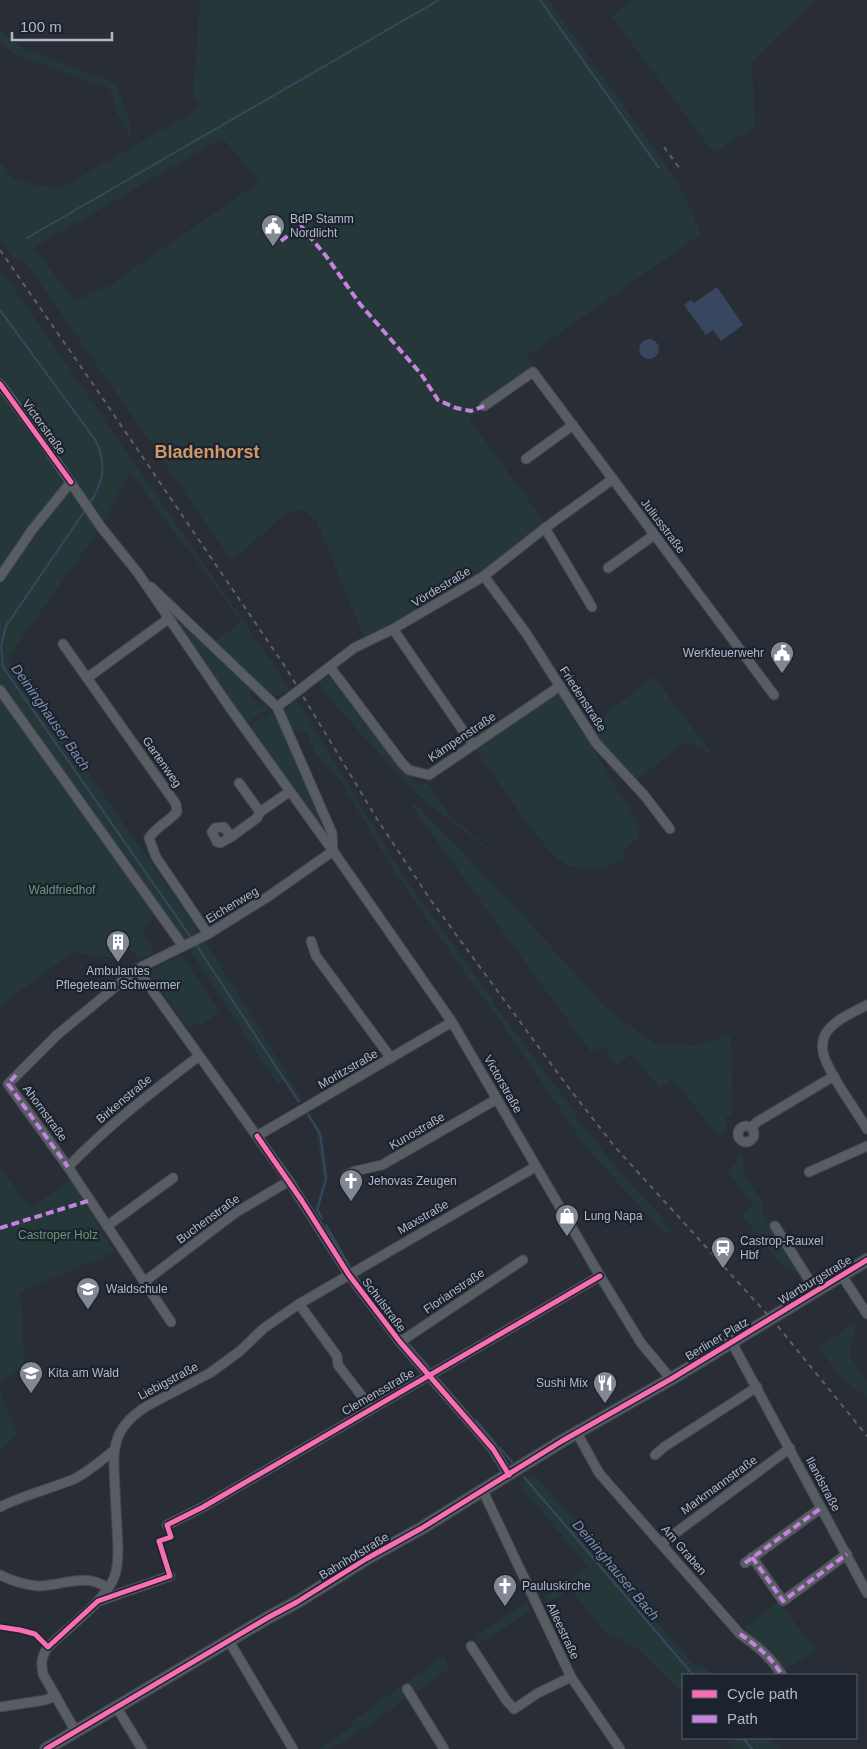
<svg xmlns="http://www.w3.org/2000/svg" width="867" height="1749" font-family="Helvetica,sans-serif">
<style>
.green{fill:#26373a;fill-rule:evenodd}
.water{fill:#38465f}
.lines{fill:none;stroke-linecap:round;stroke-linejoin:round}
.stream{stroke:#38465f;stroke-width:2}
.minor-casing{stroke:#44484e;stroke-width:11}
.major-casing{stroke:#464a52;stroke-width:14}
.minor{stroke:#585c63;stroke-width:9}
.major{stroke:#5b5e65;stroke-width:11}
.rail{stroke:#5c5f66;stroke-width:2;stroke-dasharray:5 5;stroke-linecap:butt}
.quiet{stroke:#c483df;stroke-width:4;stroke-dasharray:8 4;stroke-linecap:butt}
.cycleway-casing{stroke:#1c232f;stroke-width:8}
.cycleway{stroke:#f96db3;stroke-width:5}
.labels{text-anchor:middle;dominant-baseline:central;stroke-width:4.5;stroke-linejoin:round;paint-order:stroke}
.poi-label{font-size:12px;fill:#b2b9c6;stroke:#1c232f;text-anchor:start}
.street-label{font-size:12px;fill:#b2b9c6;stroke:#1c232f}
.park-label{font-size:12px;fill:#6b9677;stroke:#1c232f}
.water-label{font-size:14px;font-style:italic;fill:#7c8ead;stroke:#1c232f}
.district-label{font-size:18px;font-weight:bold;fill:#cf9865;stroke:#1c232f}
</style>
<rect width="100%" height="100%" fill="#292d35"/>
<g class="green">
<path d="M200 0H548L678 182 701 234 527 356 538 371 469 419 546 524 489 567 445 596 364 637 316 520 303 510 287 512 232 561 25 261 13 258 0 240V161L12 178 40 186 62 187 195 111 200 104 193 100ZM222 138 241 158 259 182 110 285 75 301 34 248Z"/>
<path d="M630 0H815L752 62 755 126 714 153 611 16 629 3Z"/>
<path d="M0 29 21 48 115 83 128 115 132 141 117 113 110 89 13 54 0 42Z"/>
<path d="M0 268 251 632 255 642 260 644 290 690 278 696H271L214 642 241 622 192 554 185 547 130 472 101 527 8 658 201 934 303 1100 298 1103 284 1081 277 1084 184 942 156 914 142 932 155 952 140 959 127 947 112 958 73 952 0 1006Z"/>
<path d="M181 624H184L253 691 250 695 262 707 267 703 268 705V709L248 722H246L179 628Z"/>
<path d="M328 677 333 678 401 766 420 785 427 782 448 813 489 849V851L416 793 341 712 317 681Z"/>
<path d="M654 677 713 755 686 742 637 779 601 741 590 725Z"/>
<path d="M557 693C585 737 616 783 640 829L638 839 624 849 625 858 604 869H582L566 865 553 855 528 825 475 749Z"/>
<path d="M295 697 405 878 492 998V1001L574 1111 579 1120 578 1123 581 1127H584L625 1178 661 1216 663 1221 672 1230 667 1234 657 1225 587 1149 496 1015 464 972 392 868 340 780 316 754 306 733 298 729 291 731C286 717 282 708 295 697Z"/>
<path d="M270 713 274 714 323 821 321 825 317 824 250 728 251 726Z"/>
<path d="M415 803 518 910 608 1010 654 1043 698 1046 731 1034 733 1113 725 1118 727 1131 719 1137 672 1079 660 1089 632 1054 617 1065 604 1047 591 1052 412 807Z"/>
<path d="M182 955 220 1012 200 1026 197 1023 189 1029 150 975 151 971Z"/>
<path d="M311 1114 323 1135 328 1178 323 1180 316 1131 307 1117Z"/>
<path d="M741 1153 746 1177 764 1204 761 1210 804 1276 782 1266 741 1215 753 1205 727 1170 738 1162 735 1158Z"/>
<path d="M0 1167 31 1209 70 1179 115 1252 20 1292 25 1364 0 1383Z"/>
<path d="M326 1184 319 1209 324 1218 320 1219 314 1209 321 1187Z"/>
<path d="M327 1225 352 1266 349 1267 327 1232 324 1226Z"/>
<path d="M856 1321 849 1354 867 1383V1397L845 1381 818 1348Z"/>
<path d="M0 1393 17 1433 0 1451Z"/>
<path d="M533 1474 582 1527 648 1612 691 1662 707 1670 712 1675H683V1694L637 1648 604 1631 571 1590 547 1603 544 1597 588 1567 519 1484Z"/>
<path d="M779 1601 816 1651 784 1670 764 1647 744 1628Z"/>
<path d="M528 1602 530 1611 479 1644 475 1636Z"/>
<path d="M443 1656 450 1668 365 1728 330 1749H319L353 1726 351 1722Z"/>
<path d="M725 1738H769L780 1749H734Z"/>
</g>
<g class="water">
<path d="M717 287 743 325 721 341 713 330 706 335 684 305 691 300 694 303Z"/>
<circle cx="649" cy="349" r="10"/>
</g>
<g class="lines">
<g class="stream">
<path d="M540 0 659 168"/>
<path d="M27 238 439 0"/>
<path d="M0 310 96 441C107 466 104 483 88 505"/>
<path d="M86 509 6 626 1 646 3 667 192 939"/>
<path d="M195 943 299 1102"/>
<path d="M308 1114 320 1134 326 1179 317 1210 322 1218"/>
<path d="M326 1225 350 1267"/>
<path d="M357 1277 381 1309"/>
<path d="M386 1316 402 1336"/>
<path d="M409 1344 429 1367"/>
<path d="M437 1377 469 1414"/>
<path d="M476 1420 496 1444"/>
<path d="M500 1448 512 1462"/>
<path d="M524 1477 693 1675"/>
<path d="M743 1738 752 1749"/>
</g>
<g class="minor-casing">
<g id="minor">
<path d="M0 384 39 436 101 527 138 573 228 705 333 851 452 1022 600 1276 641 1343 671 1379"/>
<path d="M484 406 533 372 774 695"/>
<path d="M526 459 573 425"/>
<path d="M545 528 592 607"/>
<path d="M608 568 654 535"/>
<path d="M484 576 526 633 596 743 644 795 670 829"/>
<path d="M0 577 32 530 71 482"/>
<path d="M151 587 277 707 332 833 333 851"/>
<path d="M168 619 87 678 176 804 177 812C168 822 156 827 149 838L156 857 208 934"/>
<path d="M393 629 473 745"/>
<path d="M63 644 87 678"/>
<path d="M330 667 402 763 409 770 429 775 560 686"/>
<path d="M0 690 183 946"/>
<path d="M277 707 354 648 393 629 484 576 545 528 613 479"/>
<path d="M239 783 260 812"/>
<path d="M231 837 220 843 217 842 212 832 215 828 224 827 231 837 257 818 260 812 289 792"/>
<path d="M311 941 316 956 391 1058"/>
<path d="M137 969 289 1181 349 1275 400 1342 493 1449 509 1475"/>
<path d="M867 1005C854 1012 834 1020 826 1033 823 1038 822 1046 823 1052 827 1072 856 1110 867 1129"/>
<circle cx="746" cy="1134" r="8"/>
<path d="M751 1128 757 1122 834 1076"/>
<path d="M257 1136 452 1022"/>
<path d="M68 1167C108 1125 153 1091 199 1056"/>
<path d="M809 1172 867 1146"/>
<path d="M346 1175 355 1171 382 1165 497 1099"/>
<path d="M107 1226 173 1178"/>
<path d="M775 1226 816 1291"/>
<path d="M842 1276 867 1314"/>
<path d="M144 1282 235 1213 289 1181"/>
<path d="M299 1304 337 1356 338 1365 371 1408"/>
<path d="M171 1322 68 1167 8 1084 57 1035 137 969 208 934 269 896 333 851"/>
<path d="M731 1341 867 1593"/>
<path d="M400 1342 523 1260"/>
<path d="M577 1433 599 1473 740 1634C757 1646 771 1657 782 1675"/>
<path d="M655 1455 664 1447 757 1387"/>
<path d="M483 1491 571 1677 620 1749"/>
<path d="M0 1507C24 1495 50 1489 74 1479 88 1472 101 1461 113 1451"/>
<path d="M167 1525 203 1507 600 1276"/>
<path d="M662 1543 790 1448"/>
<path d="M752 1557 783 1601 847 1554"/>
<path d="M745 1563 821 1508"/>
<path d="M0 1575C12 1581 25 1585 38 1586 62 1586 86 1572 107 1588"/>
<path d="M99 1601 170 1576"/>
<path d="M229 1641 293 1749"/>
<path d="M471 1646 506 1700 514 1709 538 1693 571 1677"/>
<path d="M407 1689 444 1749"/>
<path d="M0 1707 45 1700 56 1696"/>
<path d="M117 1708 142 1749"/>
<path d="M76 1732 43 1674C41 1663 41 1657 48 1647 67 1628 107 1600 115 1575 118 1566 118 1556 118 1547 117 1528 116 1509 115 1489 113 1451 110 1429 147 1406L210 1373 240 1351 264 1328 299 1304 535 1167"/>
</g>
</g>
<g class="major-casing">
<path id="major" d="M46 1749 269 1617 297 1602 366 1559 422 1528 562 1441 671 1379 867 1260"/>
</g>
<use href="#minor" class="minor"/>
<use href="#major" class="major"/>
<g class="rail">
<path d="M664 147 680 169"/>
<path d="M0 250 97 390 286 668 377 819 430 899 565 1083 615 1147 776 1324 867 1436"/>
</g>
<g class="quiet">
<path d="M281 241 301 226 326 256 360 304 421 374 438 400 456 408 471 411 484 406"/>
<path d="M16 1075 8 1084 68 1167"/>
<path d="M0 1228 91 1200"/>
<path d="M752 1557 783 1601 847 1554"/>
<path d="M745 1563 821 1508"/>
<path d="M740 1634C757 1646 771 1657 782 1675"/>
</g>
<g class="cycleway-casing">
<g id="cycleway">
<path d="M0 384 71 482"/>
<path d="M257 1136 302 1201 349 1275 400 1342 493 1449 509 1475"/>
<path d="M0 1627 20 1630 35 1634 48 1647 98 1601 170 1576 159 1541 171 1537 167 1525 203 1507 600 1276"/>
<path d="M46 1749 269 1617 297 1602 366 1559 422 1528 562 1441 671 1379 867 1260"/>
</g>
</g>
<use href="#cycleway" class="cycleway"/>
</g>
<defs>
<g id="civic-pin" transform="scale(1.25)"><path d="M0 17L-7.5 6A9.5 9.5 0 1 1 7.5 6Z" fill="#828893" stroke="#1c232f"/><path d="M-.6-6.5H3V-4.5H.6V-3L4-1V1h2V6H-6V1h2V-1L-.6-3ZM-1.2 2.5V6h2.4V2.5Z" fill="#fff"/></g>
<g id="building-pin" transform="scale(1.25)"><path d="M0 17L-7.5 6A9.5 9.5 0 1 1 7.5 6Z" fill="#828893" stroke="#1c232f"/><path d="M-4-6H4V6H1V3H-1V6H-4ZM-2.5-4.3h1.7v1.8h-1.7ZM.8-4.3h1.7v1.8H.8ZM-2.5-1h1.7V.8h-1.7ZM.8-1h1.7V.8H.8Z" fill="#fff"/></g>
<g id="church-pin" transform="scale(1.25)"><path d="M0 17L-7.5 6A9.5 9.5 0 1 1 7.5 6Z" fill="#828893" stroke="#1c232f"/><path d="M-1.2-6h2.4v3.5h3.3v2.4h-3.3V6h-2.4V-.1h-3.3v-2.4h3.3Z" fill="#fff"/></g>
<g id="shop-pin" transform="scale(1.25)"><path d="M0 17L-7.5 6A9.5 9.5 0 1 1 7.5 6Z" fill="#828893" stroke="#1c232f"/><path d="M-5-2.5h2.3a2.7 3.5 0 0 1 5.4 0H5L5.5 6h-11ZM-1.5-2.5h3a1.5 2.3 0 0 0-3 0Z" fill="#fff"/></g>
<g id="station-pin" transform="scale(1.25)"><path d="M0 17L-7.5 6A9.5 9.5 0 1 1 7.5 6Z" fill="#828893" stroke="#1c232f"/><path d="M-3-6H3Q5-6 5-4V2Q5 4 3 4L4.5 6H3L1.5 4h-3L-3 6H-4.5L-3 4Q-5 4-5 2V-4Q-5-6-3-6ZM-3.5-4v3h7v-3ZM-3.5 1v1.5H-2V1ZM2 1v1.5H3.5V1Z" fill="#fff"/></g>
<g id="school-pin" transform="scale(1.25)"><path d="M0 17L-7.5 6A9.5 9.5 0 1 1 7.5 6Z" fill="#828893" stroke="#1c232f"/><path d="M0-5L7-2L0 1L-7-2ZM-4 1L0 2.5L4 1V4Q0 6-4 4Z" fill="#fff"/></g>
<g id="restaurant-pin" transform="scale(1.25)"><path d="M0 17L-7.5 6A9.5 9.5 0 1 1 7.5 6Z" fill="#828893" stroke="#1c232f"/><path d="M-5-6h1v4h1v-4h1v4h1v-4h1v5L-1.5 .5V6h-2V.5L-5-1ZM5-6V6H3V1.5H1.5Q1.5-4 5-6Z" fill="#fff"/></g>
</defs>
<g fill-rule="evenodd">
<use href="#civic-pin" x="273" y="226"/>
<use href="#civic-pin" x="782" y="653"/>
<use href="#building-pin" x="118" y="942"/>
<use href="#church-pin" x="351" y="1181"/>
<use href="#shop-pin" x="567" y="1216"/>
<use href="#station-pin" x="723" y="1248"/>
<use href="#school-pin" x="88" y="1289"/>
<use href="#school-pin" x="31" y="1373"/>
<use href="#restaurant-pin" x="605" y="1383"/>
<use href="#church-pin" x="505" y="1586"/>
</g>
<g class="labels">
<g class="poi-label">
<text x="290" y="219">BdP Stamm<tspan x="290" dy="14">Nordlicht</tspan></text>
<text x="764" y="653" text-anchor="end">Werkfeuerwehr</text>
<text x="118" y="971" text-anchor="middle">Ambulantes<tspan x="118" dy="14">Pflegeteam Schwermer</tspan></text>
<text x="368" y="1181">Jehovas Zeugen</text>
<text x="584" y="1216">Lung Napa</text>
<text x="740" y="1241">Castrop-Rauxel<tspan x="740" dy="14">Hbf</tspan></text>
<text x="106" y="1289">Waldschule</text>
<text x="48" y="1373">Kita am Wald</text>
<text x="588" y="1383" text-anchor="end">Sushi Mix</text>
<text x="522" y="1586">Pauluskirche</text>
</g>
<g class="street-label">
<text transform="translate(44 427) rotate(54)">Victorstraße</text>
<text transform="translate(663 526) rotate(53)">Juliusstraße</text>
<text transform="translate(441 587) rotate(-31)">Vördestraße</text>
<text transform="translate(583 699) rotate(57)">Friedenstraße</text>
<text transform="translate(462 737) rotate(-34)">Kämpenstraße</text>
<text transform="translate(162 762) rotate(55)">Gartenweg</text>
<text transform="translate(232 905) rotate(-31)">Eichenweg</text>
<text transform="translate(348 1069) rotate(-30)">Moritzstraße</text>
<text transform="translate(503 1084) rotate(60)">Victorstraße</text>
<text transform="translate(124 1099) rotate(-40)">Birkenstraße</text>
<text transform="translate(45 1113) rotate(54)">Ahornstraße</text>
<text transform="translate(417 1131) rotate(-30)">Kunostraße</text>
<text transform="translate(423 1217) rotate(-30)">Maxstraße</text>
<text transform="translate(208 1219) rotate(-36)">Buchenstraße</text>
<text transform="translate(815 1280) rotate(-31)">Wartburgstraße</text>
<text transform="translate(454 1291) rotate(-34)">Florianstraße</text>
<text transform="translate(384 1305) rotate(53)">Schulstraße</text>
<text transform="translate(717 1339) rotate(-31)">Berliner Platz</text>
<text transform="translate(168 1381) rotate(-28)">Liebigstraße</text>
<text transform="translate(378 1392) rotate(-30)">Clemensstraße</text>
<text transform="translate(823 1484) rotate(62)">Ilandstraße</text>
<text transform="translate(719 1485) rotate(-36)">Markmannstraße</text>
<text transform="translate(684 1550) rotate(49)">Am Graben</text>
<text transform="translate(354 1556) rotate(-31)">Bahnhofstraße</text>
<text transform="translate(563 1631) rotate(65)">Alleestraße</text>
</g>
<g class="park-label">
<text x="62" y="890">Waldfriedhof</text>
<text x="58" y="1235">Castroper Holz</text>
</g>
<g class="water-label">
<text transform="translate(51 717) rotate(55)">Deininghauser Bach</text>
<text transform="translate(616 1570) rotate(50)">Deininghauser Bach</text>
</g>
<g class="district-label">
<text x="207" y="452">Bladenhorst</text>
</g>
</g>
<rect x="682" y="1674" width="175" height="65" fill="#1c232f" stroke="#585f6b"/>
<rect x="692" y="1690" width="25" height="8" fill="#f96db3" stroke="#585f6b"/>
<text x="727" y="1699" font-size="15" fill="#b2b9c6">Cycle path</text>
<rect x="692" y="1715" width="25" height="8" fill="#c483df" stroke="#585f6b"/>
<text x="727" y="1724" font-size="15" fill="#b2b9c6">Path</text>
<path d="M12 32v8h100v-8" fill="none" stroke="#b2b9c6" stroke-width="2.5"/>
<text x="20" y="32" font-size="15" fill="#b2b9c6" stroke="#1c232f" stroke-width="4" paint-order="stroke">100 m</text>
</svg>
